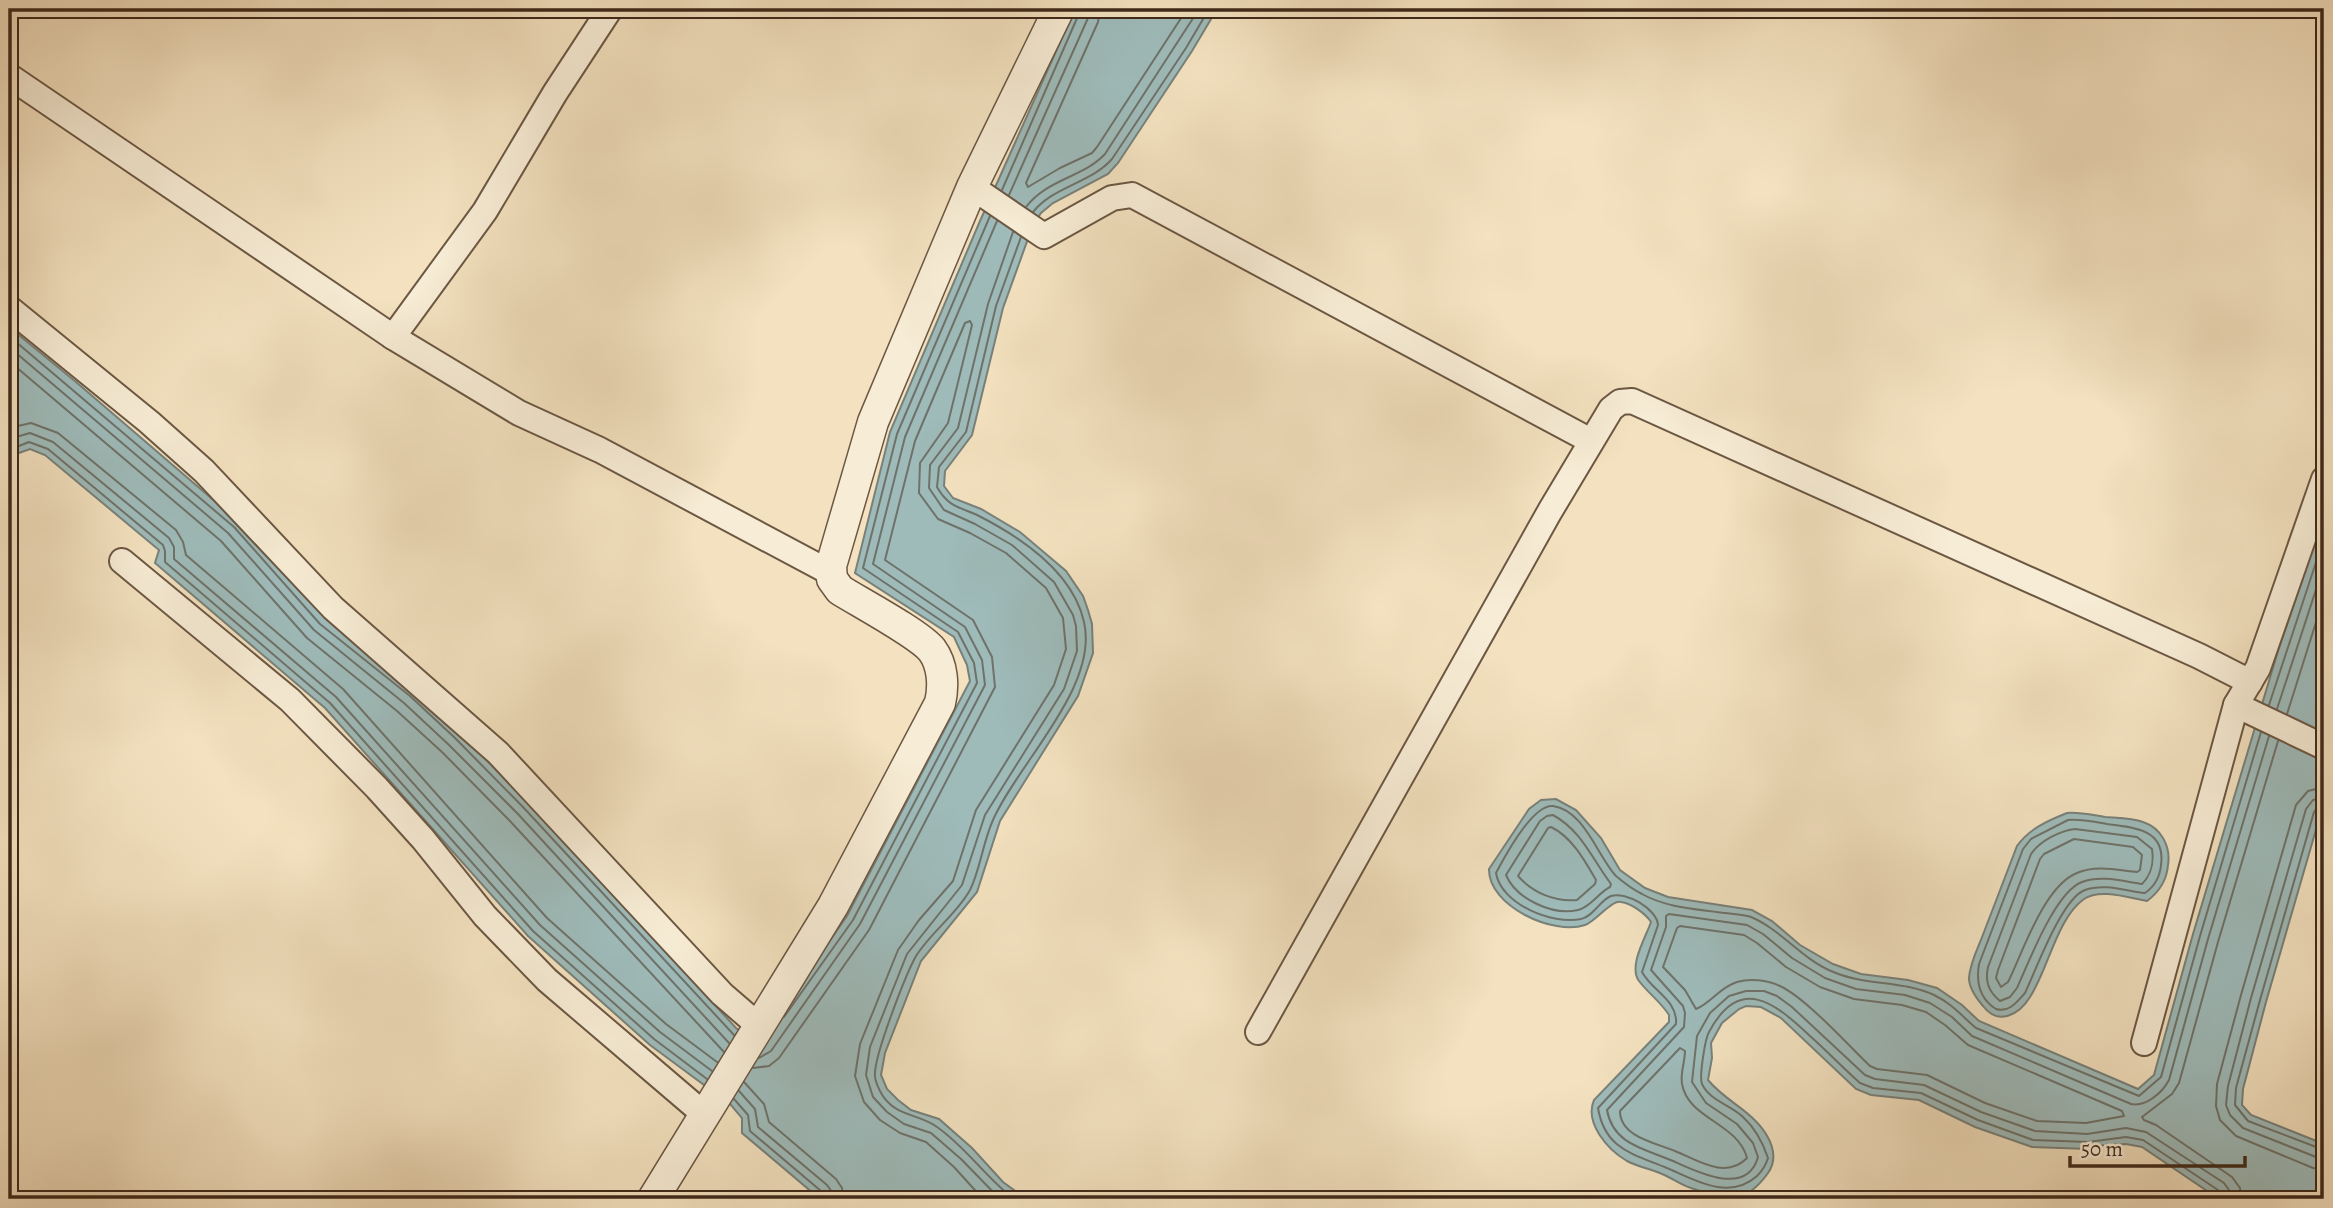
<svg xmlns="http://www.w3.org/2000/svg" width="2333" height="1208" font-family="Alegreya,serif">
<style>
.water{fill:#9ebbba;stroke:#78817a;stroke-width:2}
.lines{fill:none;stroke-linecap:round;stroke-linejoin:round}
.shore{stroke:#6e726a;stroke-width:2}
.minor-casing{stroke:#6c5743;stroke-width:28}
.tertiary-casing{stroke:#6c5743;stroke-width:33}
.minor{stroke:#f7ecd5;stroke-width:24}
.tertiary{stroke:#f7ecd5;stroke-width:30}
</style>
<rect width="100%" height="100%" fill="#f3e1bf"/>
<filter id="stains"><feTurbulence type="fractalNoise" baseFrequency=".00286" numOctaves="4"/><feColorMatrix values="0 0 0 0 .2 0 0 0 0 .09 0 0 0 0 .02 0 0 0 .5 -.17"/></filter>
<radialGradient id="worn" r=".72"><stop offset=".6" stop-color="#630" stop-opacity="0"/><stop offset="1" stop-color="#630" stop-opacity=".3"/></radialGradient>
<g class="water">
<path d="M1075 9H1217L1192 51 1118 163 1108 174 1053 203 1041 213 1033 225 1003 308 972 435 945 471 944 486 953 498 981 509 1020 532 1066 571 1083 596 1088 610 1092 624 1093 653 1078 696 1000 821 977 892 921 961 885 1053 881 1075 887 1089 898 1100 911 1110 939 1119 972 1148 1003 1182 1026 1199H820L742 1133V1118L731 1105 650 1045 528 936 325 708 155 563 159 550 45 455 30 449 16 454 9 459V327L76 382 239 522 326 619 415 691 460 733 528 802 736 1028 758 1043 847 916 970 681 967 665 954 637 855 573 890 432 980 221Z"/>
<path d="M2324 515V802L2266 1002 2243 1089 2242 1105 2251 1115 2324 1144V1199H2219L2142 1147 2126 1144 2104 1145 2089 1149 2032 1147 1975 1127 1919 1100 1871 1095 1856 1089 1781 1018 1761 1007 1746 1006 1739 1009 1722 1023 1711 1043 1712 1058 1708 1080C1725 1101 1751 1110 1766 1134 1774 1147 1777 1160 1768 1173 1764 1179 1755 1189 1749 1192 1733 1199 1707 1194 1691 1188 1681 1185 1672 1178 1662 1174 1651 1169 1638 1167 1627 1161 1608 1150 1584 1123 1594 1100L1669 1022V1015C1661 1002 1648 993 1639 981 1628 966 1646 937 1651 922 1646 914 1631 903 1621 902 1611 900 1596 921 1585 925 1554 936 1488 906 1489 869L1529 809 1541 800 1556 799 1576 810 1601 838 1620 870 1645 888 1668 897 1752 910 1772 921 1800 945 1833 964 1861 974 1908 980 1937 988 1962 1005 1979 1021 2138 1089 2154 1075 2193 934 2278 651Z"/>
<path d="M2067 813C2080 812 2092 815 2105 817 2117 818 2132 818 2143 822 2161 828 2171 846 2168 865 2167 879 2159 892 2147 901 2129 898 2100 888 2084 899 2057 918 2048 970 2030 997 2019 1015 1998 1026 1983 1006 1977 999 1969 988 1969 978 1970 962 1979 946 1984 932 1995 903 2006 875 2017 846 2029 829 2047 821 2067 813Z"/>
</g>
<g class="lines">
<g class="shore">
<path d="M1100 9 1098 22 1026 183 1028 187 1060 168 1092 153 1097 147 1187 9"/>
<path d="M1002 190 1081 9"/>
<path d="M1009 195 1088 18 1090 9"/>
<path d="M1026 207C1047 179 1084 177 1105 154L1199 9"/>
<path d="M1033 212C1054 186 1091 183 1112 159L1186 48 1209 9"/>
<path d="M9 336 234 527 320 624 410 696 455 738 523 807 734 1035"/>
<path d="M9 347 228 533 314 630 404 703 449 745 517 813 729 1043"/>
<path d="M9 361 221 541 307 638 397 711 442 752 509 820 724 1052"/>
<path d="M9 428 31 423 58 433 176 530 183 542 186 555 343 689 547 918 666 1024 717 1062"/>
<path d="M9 439 30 433 53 442 169 538 174 547V559L336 697 540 925 660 1032 712 1071"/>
<path d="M9 450 29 442 48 449 163 545 165 551V562L330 703 533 931 654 1039 707 1079"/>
<path d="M2269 705 2324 538"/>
<path d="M2277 709 2324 565"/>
<path d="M2287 714 2324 597"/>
<path d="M2324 787 2308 791 2296 805 2241 995 2217 1084 2216 1106 2220 1120 2236 1136 2313 1168 2324 1169"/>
<path d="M2324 797 2313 800 2306 809 2251 998 2228 1086 2226 1105 2230 1115 2243 1128 2316 1157 2324 1158"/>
<path d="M2324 806 2318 807 2314 812 2260 1000 2236 1088 2235 1105 2248 1121 2324 1150"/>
<path d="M1553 815C1582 831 1592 859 1611 884L1610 887C1598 893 1591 907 1578 910 1553 916 1516 899 1506 875L1540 821 1547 816Z"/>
<path d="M2068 820C2081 819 2095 822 2107 824 2133 827 2166 829 2161 865 2160 876 2155 886 2145 893 2126 891 2104 883 2085 890 2062 898 2036 970 2025 993 2017 1002 2009 1013 1996 1009 1980 999 1976 982 1979 964L2023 849 2031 839Z"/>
<path d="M1551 827C1572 837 1585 861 1596 880L1595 884 1577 900C1555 902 1533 893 1518 876L1548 828Z"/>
<path d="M2075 829 2137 837 2152 849C2154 863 2152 874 2142 884 2122 881 2101 875 2082 882 2055 892 2029 962 2017 988L2010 997 2000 1001C1988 991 1985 981 1988 967L2031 854C2040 841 2059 831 2075 829Z"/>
<path d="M2074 839 2133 847 2142 855 2140 870 2137 872C2117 870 2096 865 2077 873 2044 886 2023 952 2008 982L2001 987 1996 978 1998 970 2040 859 2044 854Z"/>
<path d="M1680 926 1744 935 1757 943 1786 967 1820 987 1854 999 1902 1005 1926 1012 1945 1025 1968 1045 2122 1111 2124 1116 2086 1123 2037 1121 1985 1103 1927 1075 1877 1069 1870 1066C1847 1044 1807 999 1780 986 1767 980 1750 978 1737 982 1720 987 1711 1003 1696 1009L1685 990 1663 967 1677 928Z"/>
<path d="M784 1017 853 920 977 683 974 663 958 632 863 568 897 434 990 216"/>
<path d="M1680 1048 1685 1051C1685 1062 1680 1073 1682 1084 1688 1119 1738 1123 1747 1158 1726 1180 1697 1160 1675 1151 1656 1143 1620 1137 1620 1111Z"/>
<path d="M759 1058 771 1051 860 924 985 685 982 660 965 627 873 564 905 437 997 221"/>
<path d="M753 1068 769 1066 779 1058 869 930 995 687 992 657 973 620 885 560 915 441 965 323 970 321 972 325 948 423 920 463 919 493 938 519 970 533 1006 553 1046 588 1063 618 1066 649 1054 685 976 810 953 881 919 920 898 950 860 1044 855 1076 864 1102 880 1120 900 1133 926 1142 954 1167 983 1199"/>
<path d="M744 1082 764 1104 769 1122 836 1179 842 1188 843 1199"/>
<path d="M739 1091 755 1109 758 1127 827 1185 832 1192 833 1199"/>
<path d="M734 1099 748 1115 750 1131 821 1191 824 1199"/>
<path d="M1000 1199 961 1159 931 1133 904 1124 887 1112 873 1097 866 1075 870 1047 907 954 962 885 985 815 1064 689 1077 651 1076 626 1073 615 1054 582 1012 545 975 524 944 510 929 488 930 465 958 428 988 304 1013 232"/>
<path d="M1014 1199C986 1178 966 1147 937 1127 918 1113 893 1117 880 1091 878 1087 875 1080 875 1076 873 1058 906 974 916 956 931 932 956 915 970 890 980 870 983 842 993 820 1018 763 1099 687 1084 622 1073 572 1022 538 979 516 960 507 948 507 937 487L939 467 966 432 996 306 1021 237"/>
<path d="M2222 1199 2218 1190 2143 1140 2126 1137 2088 1142 2033 1140 1978 1120 1921 1093 1873 1088 1860 1083C1843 1068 1827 1051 1810 1036 1775 1003 1740 974 1709 1032 1705 1039 1699 1077 1702 1084 1710 1101 1731 1105 1743 1117 1755 1128 1763 1143 1768 1158 1766 1165 1762 1171 1757 1176 1729 1201 1695 1180 1667 1168 1634 1154 1605 1150 1598 1108L1676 1024C1678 1000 1652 991 1642 972L1658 925C1657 909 1626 891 1611 896 1599 901 1594 916 1581 919 1552 925 1501 904 1496 873 1505 856 1533 804 1553 806 1584 810 1598 857 1616 876 1623 882 1634 890 1642 894 1667 908 1697 909 1725 913 1733 914 1743 914 1751 917 1780 929 1801 958 1831 971 1864 986 1902 980 1934 995 1951 1003 1962 1016 1976 1028L2139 1096 2161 1077 2200 936 2261 732"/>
<path d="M2231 1199 2229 1190 2224 1183 2146 1132 2126 1128 2087 1134 2035 1131 1981 1112 1924 1085 1875 1079 1865 1075 1792 1007 1777 996 1764 991H1746L1729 996 1710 1013 1697 1036 1692 1082 1706 1103 1737 1124 1753 1143 1758 1157C1747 1197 1697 1172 1673 1161 1646 1149 1613 1145 1607 1110L1684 1027 1685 1013 1683 1006 1651 970 1666 927V916L1669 914 1747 925 1763 934 1792 958 1825 978 1856 989 1905 995 1930 1003 1952 1017 1972 1036 2131 1104C2146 1107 2162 1093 2169 1080L2208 939 2269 736"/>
<path d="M2241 1199 2240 1188 2232 1177 2156 1125 2144 1120 2142 1117 2172 1094 2179 1083 2218 942 2278 741"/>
</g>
<g class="minor-casing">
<g id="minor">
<path d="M9 76 393 337 519 413 600 450 831 573"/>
<path d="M972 187 1044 236 1112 198 1132 195 1591 441"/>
<path d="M9 308 149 422 204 471 333 608 498 753 722 994 759 1026"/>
<path d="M393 337 485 211 555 93 610 9"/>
<path d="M122 561 290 700 377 788 423 839 485 916 547 980 705 1115"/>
<path d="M2236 705 2324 747"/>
<path d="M1258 1032 1550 511 1611 409 1620 402 1632 401 2199 656 2250 682"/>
<path d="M2144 1043 2236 705 2258 668 2324 479"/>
</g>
</g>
<g class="tertiary-casing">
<path id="tertiary" d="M653 1199 833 906 940 703C944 686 943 665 932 650 919 634 861 603 840 590L832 579 831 566 873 422 972 187 1059 9"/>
</g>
<use href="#minor" class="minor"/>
<use href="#tertiary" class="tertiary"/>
</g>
<rect width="2333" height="1208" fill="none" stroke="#f3e1bf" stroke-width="35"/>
<rect x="10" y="10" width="2312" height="1187" fill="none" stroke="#3f291a" stroke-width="3.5"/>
<rect x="18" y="18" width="2298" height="1173" fill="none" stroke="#3f291a" stroke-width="2"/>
<path d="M2070 1156v10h175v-10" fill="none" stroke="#3f291a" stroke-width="3.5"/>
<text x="2081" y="1156" font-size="21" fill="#3f291a" stroke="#f7ecd5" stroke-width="5" paint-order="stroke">50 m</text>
<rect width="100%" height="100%" filter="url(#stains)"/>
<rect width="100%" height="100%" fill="url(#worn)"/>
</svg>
